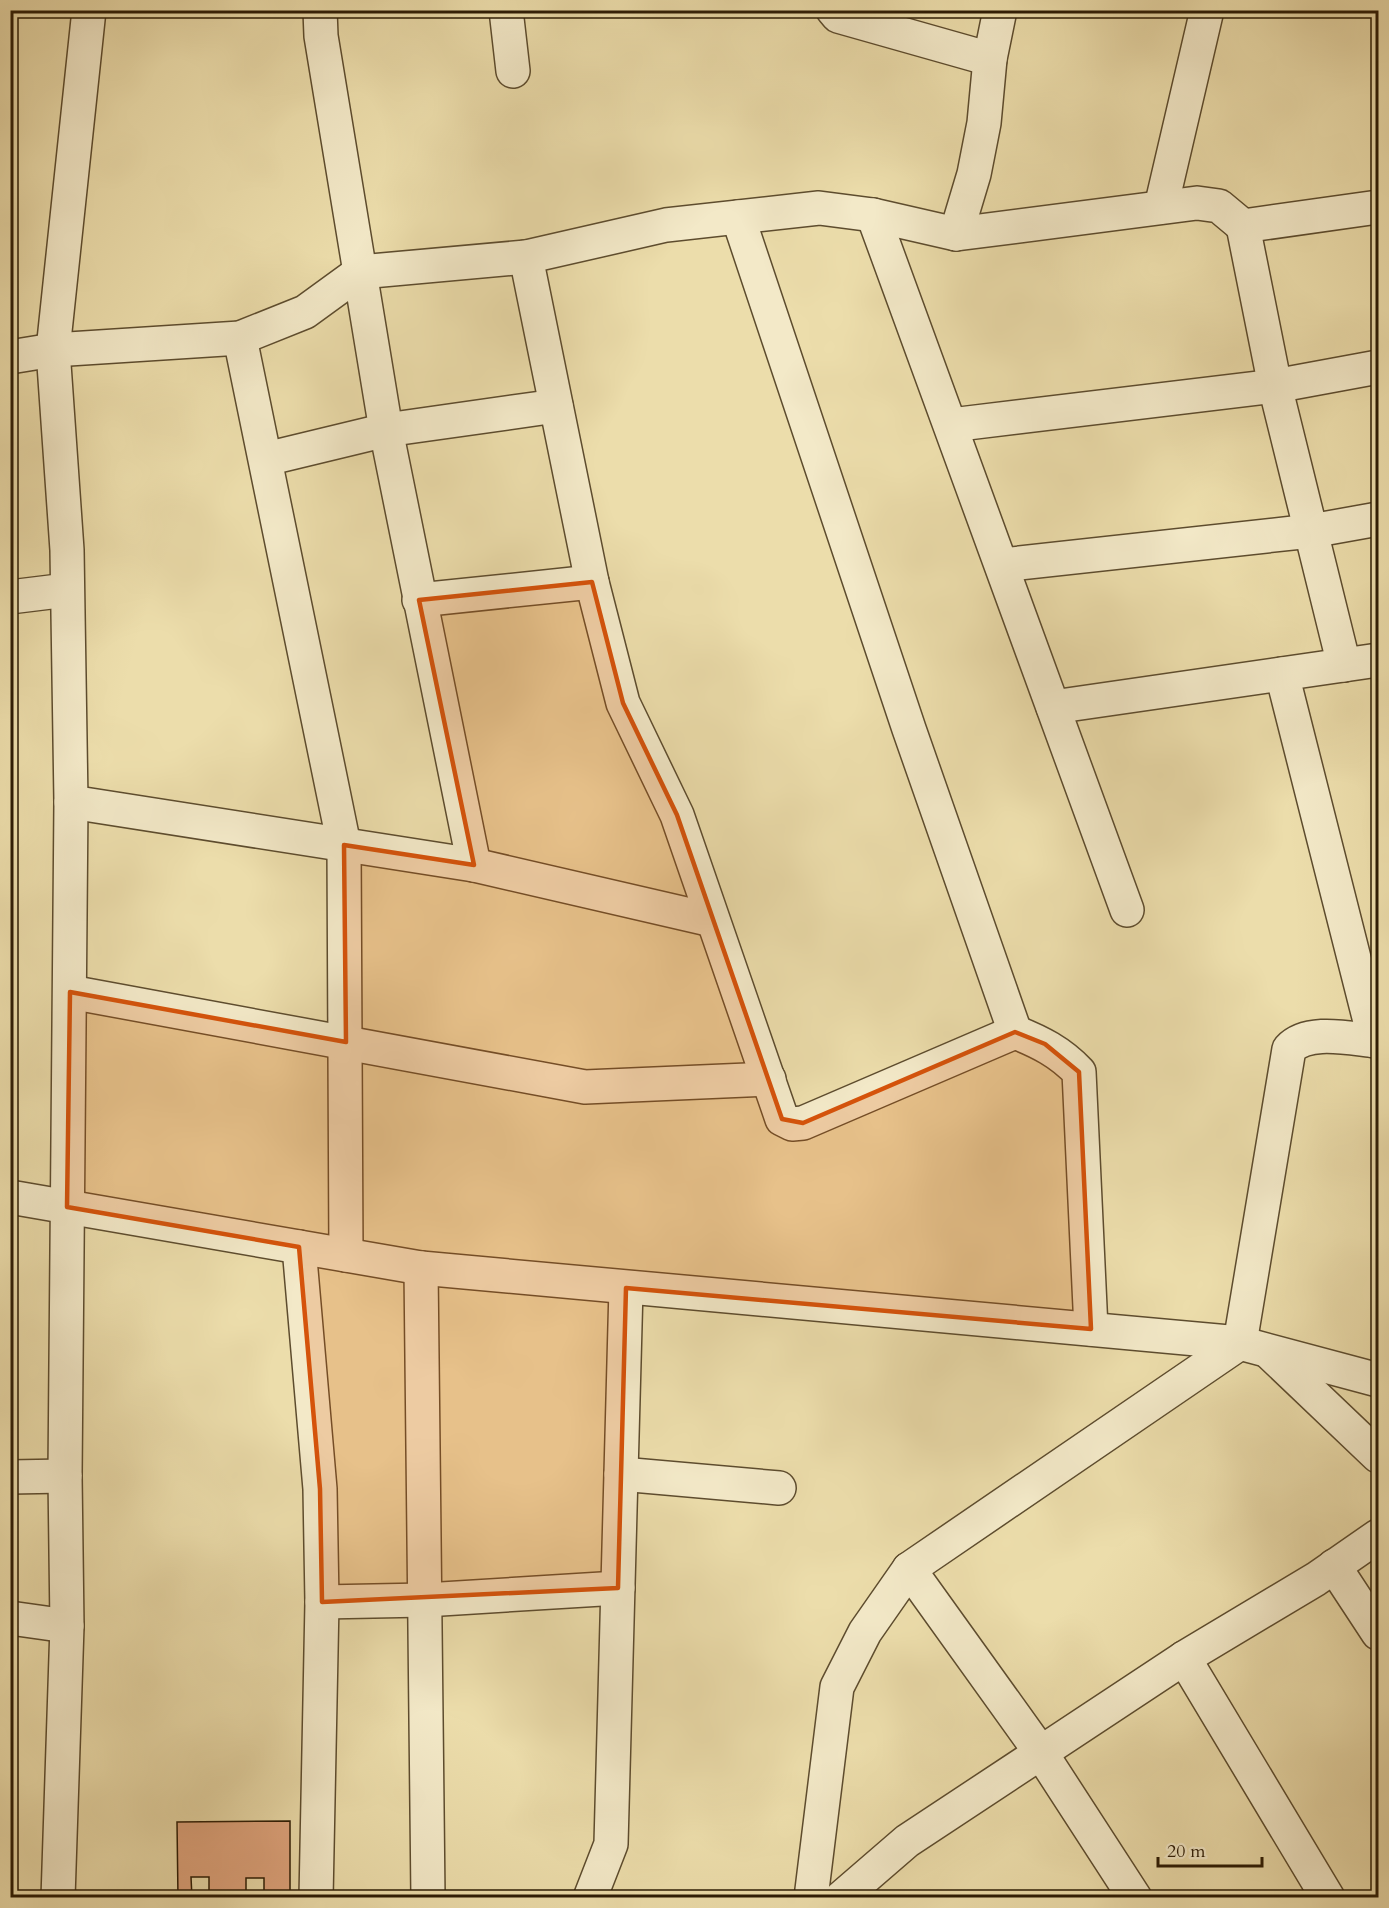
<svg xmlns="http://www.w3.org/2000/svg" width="1389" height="1908" font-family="Cardo,serif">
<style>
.building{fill:#dfa47d;stroke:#2d1c05;stroke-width:1.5}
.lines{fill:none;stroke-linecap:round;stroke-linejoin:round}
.minor-casing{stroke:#5d4c2e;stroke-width:36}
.minor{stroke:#f3e9c8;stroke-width:33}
.marked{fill:#d5530b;fill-opacity:0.2;stroke:#d5530b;stroke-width:4.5;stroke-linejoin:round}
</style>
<rect width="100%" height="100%" fill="#ecddab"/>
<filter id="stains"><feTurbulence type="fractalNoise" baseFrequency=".00333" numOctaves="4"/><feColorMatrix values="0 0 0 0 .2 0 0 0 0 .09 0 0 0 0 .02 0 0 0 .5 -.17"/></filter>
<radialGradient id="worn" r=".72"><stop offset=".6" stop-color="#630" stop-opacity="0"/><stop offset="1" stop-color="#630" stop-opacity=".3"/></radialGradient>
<path class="building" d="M290 1821V1898H264V1878H246V1898H209V1877H191L192 1898H178L177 1822Z"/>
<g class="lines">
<g class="minor-casing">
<g id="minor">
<path d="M320 10 321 36 386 430 474 865"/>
<path d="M506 10 513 71"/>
<path d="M833 10 838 16 990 59"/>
<path d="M1161 207 1207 10"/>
<path d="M873 215 1127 910"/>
<path d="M738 217 909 729 1015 1032"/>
<path d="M1243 226 1275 386 1344 665"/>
<path d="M956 234 974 174 984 123 990 59 1000 10"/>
<path d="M526 257 592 582 623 703 677 815 782 1119 792 1124 803 1123 1015 1032C1040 1042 1060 1052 1079 1072L1091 1329"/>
<path d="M240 338 344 845 346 1255"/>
<path d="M10 357 53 350 240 338 305 312 360 272 526 257 666 225 819 208 873 215 956 234 1197 203 1219 206 1243 226 1378 207"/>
<path d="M951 425 1275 386 1378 367"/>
<path d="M266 459 386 430 556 406"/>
<path d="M1002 565 1311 531 1378 519"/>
<path d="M10 597 67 590"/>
<path d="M419 600 592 582"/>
<path d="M1282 674 1375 1041"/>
<path d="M1053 707 1378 660"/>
<path d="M71 802 474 865 712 920"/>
<path d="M70 992 585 1087 769 1079"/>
<path d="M10 1197 421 1268 1240 1343 1378 1380"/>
<path d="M299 1247 320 1489 322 1602 316 1898"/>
<path d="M421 1268 428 1898"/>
<path d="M1271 1354 1378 1456"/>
<path d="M621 1474 779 1488"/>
<path d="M10 1477 65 1476"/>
<path d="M1334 1566 1378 1633"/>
<path d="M909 1569 1041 1753 1135 1898"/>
<path d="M322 1602 425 1600 618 1588"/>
<path d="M10 1618 67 1626"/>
<path d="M1184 1658 1328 1898"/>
<path d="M58 1898 67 1626 65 1476 71 802 67 550 53 350 89 10"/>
<path d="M590 1898 611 1844 626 1288"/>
<path d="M811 1898 837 1687 865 1632 909 1569 1240 1343 1289 1049C1308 1028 1352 1039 1378 1041"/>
<path d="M841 1898 907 1841 1184 1658 1316 1579 1378 1536"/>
</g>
</g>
<use href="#minor" class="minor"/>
</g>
<path class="marked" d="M592 582 623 703 677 815 782 1119 803 1123 1015 1032 1045 1044 1079 1072 1091 1329 626 1288 618 1588 322 1602 320 1489 299 1247 67 1207 70 992 346 1042 344 845 474 865 419 600Z"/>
<rect width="1389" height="1908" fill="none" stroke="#ecddab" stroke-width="36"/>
<rect x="12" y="12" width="1365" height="1884" fill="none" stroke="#2d1c05" stroke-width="3"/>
<rect x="18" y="18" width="1353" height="1872" fill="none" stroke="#2d1c05" stroke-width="1.5"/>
<path d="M1158 1857v9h104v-9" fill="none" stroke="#2d1c05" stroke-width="3"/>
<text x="1167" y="1857" font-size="18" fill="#2d1c05" stroke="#f3e9c8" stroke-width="4.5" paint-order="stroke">20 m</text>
<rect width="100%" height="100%" filter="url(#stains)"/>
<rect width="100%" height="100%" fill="url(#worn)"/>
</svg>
